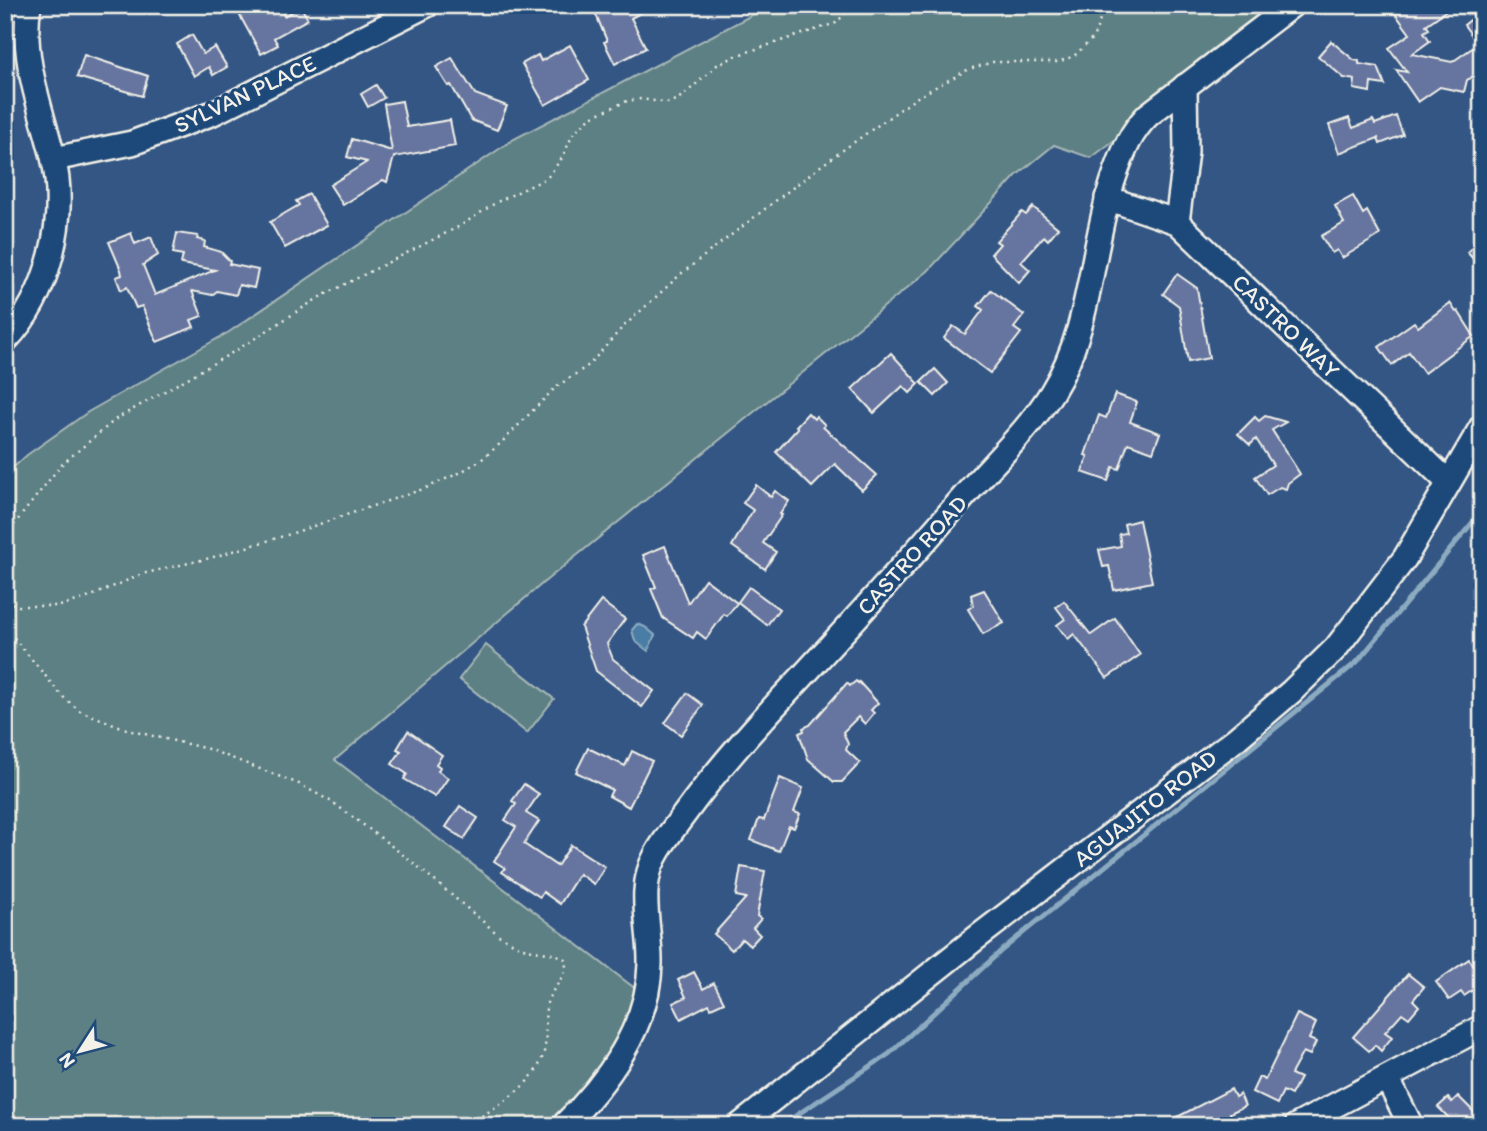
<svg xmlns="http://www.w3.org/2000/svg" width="1487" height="1131" font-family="Itim,sans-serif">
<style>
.green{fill:#5d8084;stroke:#a8b8b6;stroke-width:2}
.water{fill:#487da5;stroke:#8dabc0;stroke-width:2}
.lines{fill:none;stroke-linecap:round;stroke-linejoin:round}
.stream{stroke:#8dabc0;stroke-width:5}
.building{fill:#6674a0;stroke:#f4f1e8;stroke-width:2}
.minor-casing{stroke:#f4f1e8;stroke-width:28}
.path{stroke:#f4f1e8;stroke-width:2.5;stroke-dasharray:2 5;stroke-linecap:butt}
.minor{stroke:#1f4a7a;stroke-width:23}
.labels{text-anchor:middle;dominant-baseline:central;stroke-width:6;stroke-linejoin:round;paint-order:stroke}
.street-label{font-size:23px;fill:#f4f1e8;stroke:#1f4a7a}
</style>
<rect width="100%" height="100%" fill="#335685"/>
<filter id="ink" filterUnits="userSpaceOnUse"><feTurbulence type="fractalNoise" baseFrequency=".0143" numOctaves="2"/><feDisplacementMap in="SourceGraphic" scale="14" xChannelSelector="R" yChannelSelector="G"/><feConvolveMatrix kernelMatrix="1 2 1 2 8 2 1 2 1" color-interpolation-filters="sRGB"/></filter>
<g filter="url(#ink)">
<g class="green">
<path d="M771 5H1292L1091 158 1054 145 1017 175 928 271 543 583 335 760 645 996 563 1126H5V475L27 455 88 412 229 332 514 139Z"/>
<path d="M486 645 554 699 527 733 459 679Z"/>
</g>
<path class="water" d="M637 624 645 627 655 635 648 651 635 641 632 630Z"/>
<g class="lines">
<path class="stream" d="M780 1126 889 1054 1002 950 1357 662 1482 511"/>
</g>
<g class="building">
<path d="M234 5H278L284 16 301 7 308 19 274 38 278 45 261 54Z"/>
<path d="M592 5H655L631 18 646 48 615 64 604 42 607 41Z"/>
<path d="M1404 5H1454L1426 25 1429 29 1424 32 1430 41 1412 54 1452 62 1478 44 1464 25 1474 17 1482 26V70L1467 80 1464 92 1440 87 1418 102 1396 70 1407 72 1389 48 1410 34 1394 12Z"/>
<path d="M192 35 203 54 215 47 227 67 213 75 209 67 194 76 177 44Z"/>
<path d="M1331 41 1354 60 1359 61V64L1378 67 1385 85 1371 83 1370 92 1354 89 1355 80 1344 78 1318 56Z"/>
<path d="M570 45 589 80 545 105 522 64 538 55 541 61Z"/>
<path d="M84 55 148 76 142 96 77 77Z"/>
<path d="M452 58 475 94 507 106 497 130 471 120 451 85 448 86 436 67Z"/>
<path d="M376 85 384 98 368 107 361 94Z"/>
<path d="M402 101 407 127 450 120 455 146 394 157 387 182 383 180 343 205 330 185 367 162 347 157 352 139 392 151 384 104Z"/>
<path d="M1396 116 1403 135 1380 144 1378 138 1339 153 1329 125 1349 118 1353 128 1373 120 1375 124Z"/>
<path d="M309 194 327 225 285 248 270 222 299 205 296 201Z"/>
<path d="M1353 196 1363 214 1367 211 1380 235 1342 258 1337 250 1332 253 1321 236 1344 223 1335 206Z"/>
<path d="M1033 207 1058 228 1048 240 1044 236 1021 262 1030 270 1019 283 991 254 1000 244 996 241 1022 212 1026 215Z"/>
<path d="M131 233 135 244 151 237 158 255 143 265 155 295 215 270 181 264 183 255 173 253 177 233 198 236 197 239 205 241 204 247 221 252 230 261 229 264 258 270 254 288 239 285 236 295 217 291 212 295 192 291 202 316 191 320 194 327 157 342 142 306 136 308 127 287 121 290 116 277 122 275 121 270 109 242Z"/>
<path d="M1482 238V269L1467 252Z"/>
<path d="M1177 274 1197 288 1209 358 1188 362 1179 306 1163 294Z"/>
<path d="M991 290 1024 315 1014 328 1021 333 990 373 944 338 953 326 965 334 983 310 978 306Z"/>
<path d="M1450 303 1456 312 1458 311 1474 336 1424 373 1409 352 1392 365 1379 347 1414 322 1418 327Z"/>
<path d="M891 353 919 384 910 393 903 386 874 413 852 389Z"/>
<path d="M935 369 948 383 935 396 921 382Z"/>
<path d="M1115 394 1137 402 1130 422 1160 433 1153 452 1128 443 1119 469 1113 467 1108 481 1082 472 1088 456 1085 455 1099 415 1106 418Z"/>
<path d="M808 413 814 419 816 416 825 425 823 427 877 475 862 490 835 464 812 487 776 452 798 428 796 426Z"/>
<path d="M1265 416 1286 422 1272 430 1300 474 1288 483 1286 489 1280 487 1267 495 1255 477 1273 465 1256 439 1250 445 1238 434 1255 417 1259 421Z"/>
<path d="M756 485 771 497 775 491 789 501 780 514 782 515 763 543 776 552 765 569 732 546 753 510 743 503Z"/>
<path d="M1139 520 1152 582 1114 590 1109 566 1103 567 1099 550 1121 546 1119 534 1126 533 1124 524Z"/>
<path d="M665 546 688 603 705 579 737 603 727 616 724 614 706 639 697 632 693 638 663 618 651 589 656 587 643 555Z"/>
<path d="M749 587 779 609 767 625 738 602Z"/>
<path d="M984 590 1004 623 983 634 968 609 973 606 971 595Z"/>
<path d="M601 601 625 619 607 644 613 659 654 691 642 707 596 671 581 627Z"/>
<path d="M1064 601 1091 635 1115 618 1140 655 1107 678 1074 634 1068 639 1057 625 1065 619 1056 607Z"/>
<path d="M856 681 858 683 859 682 878 703 871 710 874 713 865 724 858 717 843 732 848 744 846 750 860 763 842 782H834L808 759 799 733 804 731 803 728 810 725 847 683 850 686Z"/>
<path d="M687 693 703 705 681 735 665 723Z"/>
<path d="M408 731 442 755 436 764 440 767 438 771 448 778 435 797 404 779 407 774 392 764 401 751 397 749Z"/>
<path d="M588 748 625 766 632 751 652 761 629 807 609 796 612 790 576 772Z"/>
<path d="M780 778 803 788 794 812 800 814 794 828 789 826 779 851 751 840 759 819 764 820Z"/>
<path d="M524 784 539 794 526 813 539 821 524 844 557 866 571 845 605 867 594 884 579 874 560 904 543 892 540 897 502 872 505 868 494 861 516 827 505 820 516 804 512 801Z"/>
<path d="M460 806 478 818 464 839 446 827Z"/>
<path d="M741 867 765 871 757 916 761 919 753 928 760 935 750 946 742 939 732 950 714 934 746 898 736 896Z"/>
<path d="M1469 959 1482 978V984L1464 996 1461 992 1449 1000 1436 982Z"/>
<path d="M694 972 703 989 714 983 724 1002 711 1008 709 1004 681 1019 673 1003 686 997 678 980Z"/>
<path d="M1408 974 1424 987 1413 1000 1419 1006 1409 1018 1402 1013 1385 1032 1392 1037 1381 1051 1375 1045 1369 1051 1353 1037Z"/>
<path d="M1297 1014 1316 1023 1309 1039 1316 1042 1310 1055 1303 1052 1291 1074 1300 1078 1291 1095 1283 1091 1277 1104 1252 1092 1259 1077 1265 1080Z"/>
<path d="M1231 1089 1235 1097 1240 1094 1245 1106 1230 1113 1232 1117 1217 1126H1160Z"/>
<path d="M1458 1096 1482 1120V1126H1441L1449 1118 1438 1107 1448 1098 1452 1102Z"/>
</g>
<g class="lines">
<g class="minor-casing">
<g id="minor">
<path d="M54 159 132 143 213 113 427 5"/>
<path d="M1107 198 1177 222 1448 482"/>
<path d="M1177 222 1186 152 1185 86"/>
<path d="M5 341C49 296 68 217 53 157 41 108 20 56 29 5"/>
<path d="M1387 1078 1411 1126"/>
<path d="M563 1126C606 1085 649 1026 650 964 651 930 637 889 655 857 663 841 675 827 686 812 720 765 760 721 800 679 859 615 917 551 974 485 1001 455 1031 426 1052 392 1093 326 1090 244 1116 172 1124 150 1131 132 1148 115L1292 5"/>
<path d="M739 1126 975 939 1236 739 1291 692 1336 648 1405 558 1482 426"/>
<path d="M1296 1126 1482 1027"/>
</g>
</g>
<g class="path">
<path d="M5 536 61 465 116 419 235 351 320 297 460 226 497 202 547 178 562 158 574 132 591 117 627 101 641 99 669 103 683 96 717 65 738 55 836 23 853 5"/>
<path d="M5 601 19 606H60L87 598 142 574 210 558 287 535 426 488 459 473 481 460 501 443 556 387 589 365 621 329 682 273 822 165 919 96 969 69 993 62H1058L1074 56 1093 38 1106 5"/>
<path d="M5 627 62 696 80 711 132 731 208 749 299 784 332 802 361 823 410 860 500 936 523 948 557 955 565 959C570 975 551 988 547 1003 543 1019 548 1036 544 1052 536 1086 494 1107 467 1126"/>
</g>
<use href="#minor" class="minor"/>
</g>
</g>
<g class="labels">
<g class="street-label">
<text transform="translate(245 94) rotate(-25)">SYLVAN PLACE</text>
<text transform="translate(1286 326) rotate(44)">CASTRO WAY</text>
<text transform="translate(912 555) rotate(-48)">CASTRO ROAD</text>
<text transform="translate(1145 808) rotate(-38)">AGUAJITO ROAD</text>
</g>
</g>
<rect width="1487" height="1131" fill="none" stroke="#1f4a7a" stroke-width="28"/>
<rect x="14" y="14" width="1459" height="1103" fill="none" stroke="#f4f1e8" stroke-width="2.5" filter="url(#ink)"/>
<g transform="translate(80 1051) rotate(234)" stroke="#1f4a7a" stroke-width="5" paint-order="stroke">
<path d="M0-5L12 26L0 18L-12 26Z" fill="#f4f1e8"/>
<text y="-10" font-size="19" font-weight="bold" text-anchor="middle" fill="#f4f1e8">N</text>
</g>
</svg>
